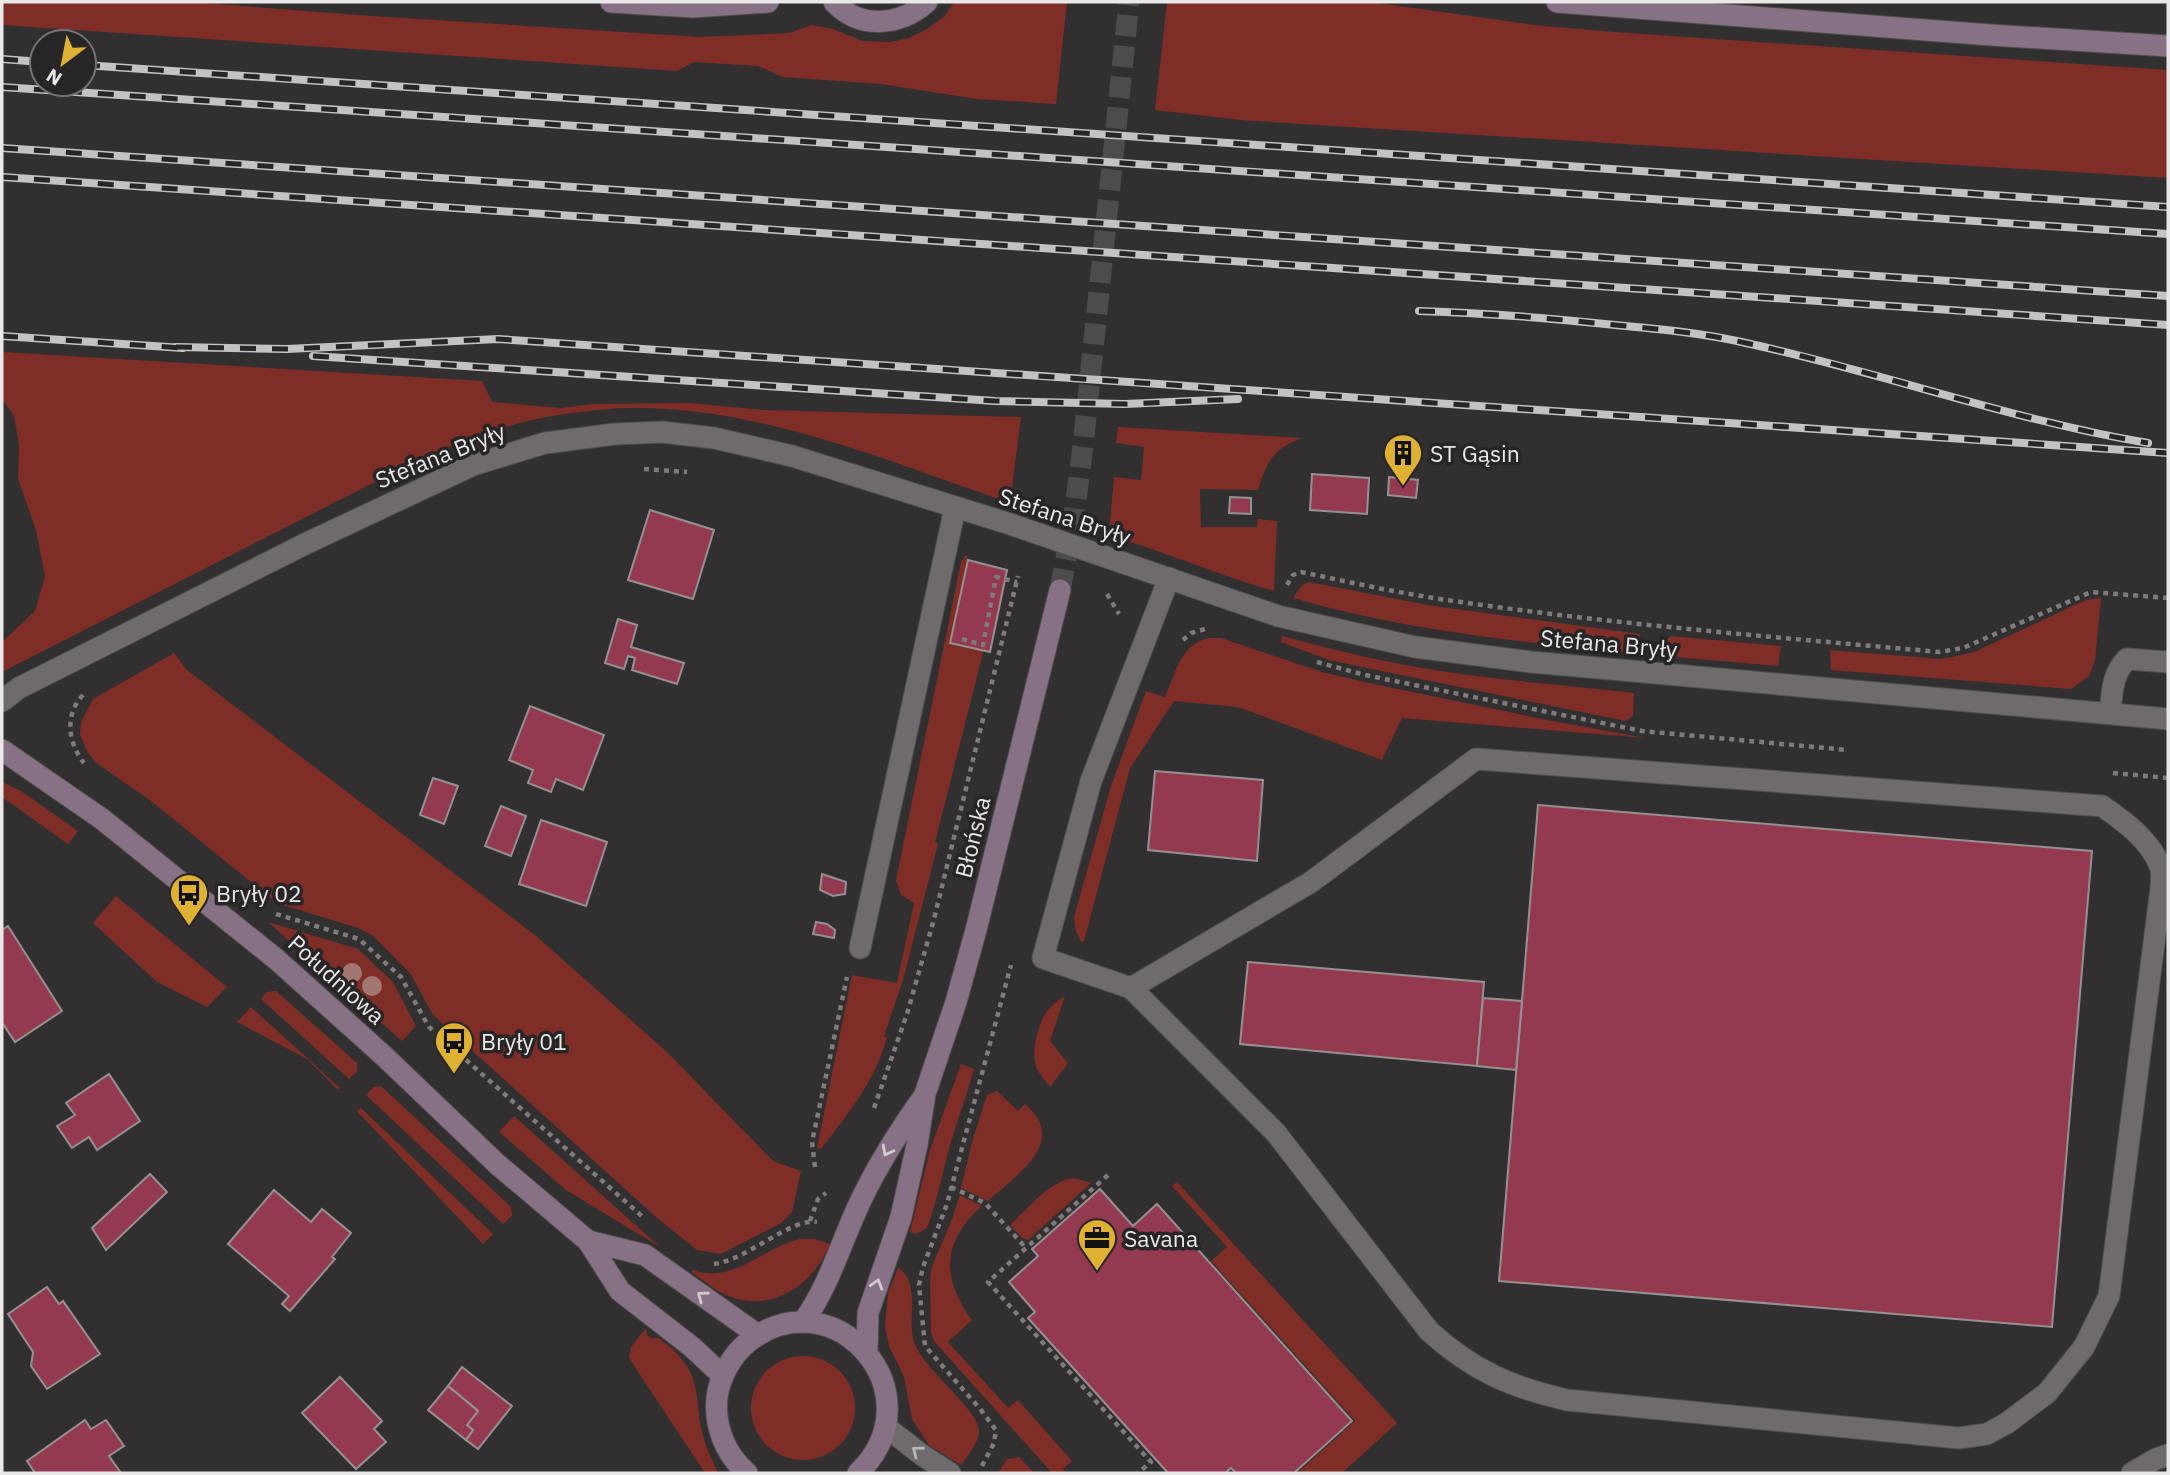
<svg xmlns="http://www.w3.org/2000/svg" width="2170" height="1475" font-family="'IBM Plex Sans',sans-serif">
<style>
.green{fill:#7f2e27}
.building{fill:#943a50;stroke:#959191;stroke-width:2}
.lines{fill:none;stroke-linecap:round;stroke-linejoin:round}
.secondary-tunnel{stroke:#4d4b4c;stroke-width:21;stroke-dasharray:21 10;stroke-linecap:butt}
.lane-casing{stroke:#4f4d4e;stroke-width:23}
.street-casing{stroke:#4f4d4e;stroke-width:23}
.secondary-casing{stroke:#4f4d4e;stroke-width:23}
.path{stroke:#7d7b7c;stroke-width:4.5;stroke-dasharray:5 5;stroke-linecap:butt}
.lane{stroke:#6f6b6d;stroke-width:21}
.street{stroke:#6f6b6d;stroke-width:21}
.secondary{stroke:#877285;stroke-width:21}
.rail-casing{stroke:#c4c2c3;stroke-width:8}
.rail{stroke:#282526;stroke-width:5;stroke-dasharray:16;stroke-linecap:butt}
.tree{fill:#a27671}
.oneway{stroke:#d1cad0}
.oneway2{stroke:#b9b6b7}
.labels{text-anchor:middle;dominant-baseline:central;stroke-width:7;stroke-linejoin:round;paint-order:stroke}
.poi-label{font-size:23px;fill:#eae8e9;stroke:#282526;text-anchor:start}
.street-label{font-size:23px;fill:#eae8e9;stroke:#282526}
</style>
<rect width="100%" height="100%" fill="#312f30"/>
<g class="green">
<path d="M2 2H190L371 16 701 37 790 33 811 25 833 29 863 41 890 42 909 38 927 29 945 16 954 2H1067L1056 104 977 99 881 84 783 77 758 66 694 62 677 71 2 25Z"/>
<path d="M1167 2H1371L1534 25 1614 32 2168 70V178L1240 120 1155 110Z"/>
<path d="M2 352 482 381 492 402 561 408 594 404 689 403 764 410 1021 417 1010 503C893 463 773 412 648 408 619 407 587 411 558 415 511 422 466 440 422 458L2 672V642L35 611 45 576 36 530 18 479 19 445 14 416 2 399Z"/>
<path d="M1118 427 1302 438C1273 449 1267 461 1258 490L1200 489 1201 527H1257L1258 519 1277 521 1274 591 1244 582 1109 534 1114 477 1141 480 1144 447 1116 443Z"/>
<path d="M966 555 968 560 949 643 982 650 983 653 935 842 938 844 903 980 884 1036 887 1037C876 1080 848 1114 821 1149L817 1148 852 975 897 983 914 903 901 895 896 880 961 562Z"/>
<path d="M1309 582 1433 606 1640 634 1638 653C1520 642 1407 631 1293 598L1302 585Z"/>
<path d="M2101 598 2095 661 2089 676 2071 689 1831 670 1830 650 1940 659 1952 657 1974 652 2086 600Z"/>
<path d="M1282 636C1331 649 1379 661 1428 669 1496 680 1566 685 1634 693L1633 716 1626 721 1362 667 1329 660 1281 642Z"/>
<path d="M1671 636 1781 646 1778 666 1664 656 1666 641Z"/>
<path d="M1209 638H1221L1322 672 1369 683 1552 721 1646 738 1402 718 1382 760 1238 707 1174 701 1130 768 1084 941 1081 942 1076 931 1074 917 1111 786 1146 691 1165 697C1176 673 1179 645 1209 638Z"/>
<path d="M174 653 187 670 535 935 668 1053 773 1161 801 1171 792 1212 781 1223 721 1254 697 1250 656 1217 433 1015 410 973 372 935 358 928 277 903 151 801 95 762 88 753 80 735 81 722 93 699Z"/>
<path d="M2 782 21 791 78 831 68 844 2 797Z"/>
<path d="M116 896 227 987 207 1007 157 982 93 923Z"/>
<path d="M268 922 358 949 393 982 416 1026 402 1041Z"/>
<path d="M276 991 357 1063V1071L349 1079 261 999 267 992Z"/>
<path d="M1065 996 1050 1041 1068 1063 1050 1087C1046 1081 1040 1075 1037 1069 1030 1053 1038 1023 1048 1010 1053 1004 1060 1000 1065 996Z"/>
<path d="M251 1007 340 1088 338 1090 307 1059 237 1022Z"/>
<path d="M961 1064 974 1069C968 1090 961 1111 954 1132 944 1164 939 1196 927 1228L916 1234 910 1232 930 1150Z"/>
<path d="M381 1086 511 1207 512 1216 503 1224 366 1095 373 1087Z"/>
<path d="M997 1091 1018 1111 1025 1104C1070 1142 1016 1175 988 1201L961 1188 972 1142 987 1095Z"/>
<path d="M361 1108 493 1234 483 1244 357 1111Z"/>
<path d="M514 1116 660 1247 566 1190 499 1132Z"/>
<path d="M1074 1178 1091 1183 1028 1240 1022 1238 1010 1225C1028 1209 1050 1180 1074 1178Z"/>
<path d="M1177 1182 1397 1423 1342 1473H1297L1355 1421 1211 1261 1227 1247 1172 1186Z"/>
<path d="M960 1195 982 1206C943 1240 940 1277 972 1320L948 1342 1008 1408 1018 1400 1072 1461 1063 1469 1066 1473H1052L934 1341 931 1332 930 1278 932 1266 951 1222Z"/>
<path d="M800 1239H815L830 1244C815 1282 777 1311 734 1298 718 1293 705 1282 692 1272L693 1270C733 1285 763 1247 800 1239Z"/>
<path d="M898 1268C920 1280 908 1317 913 1338 919 1368 982 1410 979 1433 978 1444 967 1456 961 1465L929 1445 912 1419 904 1377 889 1346 885 1326 888 1293Z"/>
<path d="M646 1328 647 1335 651 1338H659C669 1346 679 1354 686 1365 698 1382 697 1402 700 1422 703 1441 710 1456 718 1473H705L629 1358 631 1347Z"/>
<circle cx="803" cy="1408" r="52"/>
<path d="M1019 1457 1034 1473H998L1007 1459Z"/>
</g>
<g class="building">
<path d="M1312 474 1369 478 1367 514 1310 510Z"/>
<path d="M1389 477 1418 480 1416 498 1388 495Z"/>
<path d="M1230 497 1251 498V514L1229 513Z"/>
<path d="M650 510 714 530 693 599 628 580Z"/>
<path d="M968 560 1007 570 990 652 950 643Z"/>
<path d="M618 619 637 625 631 647 684 663 677 684 632 670 635 658 628 656 624 669 605 663Z"/>
<path d="M530 706 604 735 583 790 556 779 551 792 528 783 533 770 509 760Z"/>
<path d="M1155 771 1263 780 1257 861 1148 850Z"/>
<path d="M433 778 458 786 444 824 420 815Z"/>
<path d="M1538 805 2092 851 2052 1327 1499 1281Z"/>
<path d="M501 806 526 816 511 856 485 846Z"/>
<path d="M541 820 607 842 586 906 519 884Z"/>
<path d="M822 874 846 882 845 894 833 896 820 890Z"/>
<path d="M816 922 827 924 835 930 834 938 813 934Z"/>
<path d="M8 926 62 1011 15 1042 3 1024 2 1025V930Z"/>
<path d="M1248 962 1484 982 1477 1066 1240 1044Z"/>
<path d="M1483 998 1522 1001 1516 1070 1477 1066Z"/>
<path d="M109 1074 140 1121 97 1150 89 1137 72 1148 57 1126 75 1115 66 1103Z"/>
<path d="M150 1174 167 1192 106 1250 92 1228Z"/>
<path d="M1100 1189 1133 1226 1157 1204 1352 1421 1294 1473H1236L1231 1468 1225 1473H1168L1028 1318 1035 1312 1009 1282 1038 1256 1032 1249Z"/>
<path d="M274 1190 311 1222 322 1209 351 1233 332 1257 335 1259 290 1311 282 1304 289 1296 228 1244Z"/>
<path d="M47 1287 59 1304 63 1301 100 1354 47 1389 31 1366 33 1352 8 1314Z"/>
<path d="M462 1367 512 1406 478 1449 466 1440 473 1430 467 1425 478 1411 448 1386Z"/>
<path d="M340 1377 382 1421 374 1429 386 1442 356 1469 302 1413Z"/>
<path d="M448 1386 478 1411 467 1425 473 1430 466 1440 428 1410Z"/>
<path d="M85 1420 91 1429 106 1420 124 1446 109 1456 121 1473H35L27 1461Z"/>
</g>
<g class="lines">
<path class="secondary-tunnel" d="M1060 590 1074 516 1083 446 1129 2"/>
<g class="lane-casing">
<g id="lane">
<path d="M2110 713C2112 693 2112 674 2127 659L2168 662"/>
<path d="M860 948 955 508"/>
<path d="M1131 988 1311 882 1476 759 2102 806C2124 821 2150 840 2160 866 2163 872 2161 881 2161 888L2109 1296 2084 1347 2047 1393 2007 1423 1987 1434 1959 1438 1567 1400C1510 1387 1472 1370 1429 1331L1276 1133 1131 988 1043 958 1091 781 1169 578"/>
<path d="M2132 1473 2156 1459 2168 1455"/>
</g>
</g>
<g class="street-casing">
<g id="street">
<path d="M2 701 19 688 305 544 473 465 545 443 615 434 662 432 714 438 792 456 1010 524 1278 616 1415 647 1531 662 2168 719"/>
<path d="M886 1427 922 1455 950 1473"/>
</g>
</g>
<g class="secondary-casing">
<g id="secondary">
<path d="M611 2 693 7 768 2"/>
<path d="M834 2C860 30 900 26 927 2"/>
<path d="M1557 2 1991 35 2168 46"/>
<path d="M2 750 102 819 276 959 384 1056 497 1164 588 1241 620 1291 692 1347 723 1376"/>
<path d="M588 1241 645 1255 758 1335"/>
<path d="M803 1322C831 1283 842 1238 863 1196 880 1161 900 1130 922 1099"/>
<path d="M867 1351 868 1313 901 1217 917 1145 925 1094 956 1002 976 930 1060 590"/>
<path d="M747 1473C725 1454 714 1426 717 1397 720 1376 732 1355 748 1342 835 1274 939 1395 858 1473"/>
</g>
</g>
<g class="path">
<path d="M644 469 687 472"/>
<path d="M1287 585 1293 575 1301 572C1349 582 1398 593 1447 600 1610 624 1774 637 1939 652L1963 648 2091 592 2168 598"/>
<path d="M1107 594 1119 614"/>
<path d="M962 639 983 645 996 577 1017 582"/>
<path d="M1183 640 1191 633 1209 628"/>
<path d="M1317 662 1365 675 1642 731 1847 750"/>
<path d="M83 695C64 715 68 743 84 763"/>
<path d="M2113 773 2168 778"/>
<path d="M276 914 359 939 401 977 429 1027 644 1218"/>
<path d="M874 1108 907 1014 934 919 1018 576"/>
<path d="M815 1167 812 1142 847 977"/>
<path d="M1108 1175 988 1282 1151 1462 1138 1473"/>
<path d="M951 1187 985 1203 1026 1248"/>
<path d="M810 1221 818 1199 826 1193"/>
<path d="M714 1264C747 1260 790 1218 817 1222"/>
<path d="M982 1466 994 1443 996 1430 981 1410 925 1346 919 1285 923 1267 947 1204 1011 965"/>
</g>
<use href="#lane" class="lane"/>
<use href="#street" class="street"/>
<use href="#secondary" class="secondary"/>
<g class="rail-casing">
<g id="rail">
<path d="M2 59 42 62"/>
<path d="M84 65 2168 207"/>
<path d="M2 87 2168 234"/>
<path d="M2 148 2168 296"/>
<path d="M2 177 2168 325"/>
<path d="M1419 311C1484 313 1549 318 1615 325 1659 329 1703 333 1746 343 1881 372 2011 420 2148 443"/>
<path d="M2 336 183 348"/>
<path d="M176 347 287 349 498 339 2168 453"/>
<path d="M313 356 995 401 1125 404 1238 399"/>
</g>
</g>
<use href="#rail" class="rail"/>
</g>
<g class="tree">
<circle cx="352" cy="973" r="10"/>
<circle cx="372" cy="986" r="10"/>
</g>
<defs><path id="oneway-chevron" d="M-2-3.5L2.5 0L-2 3.5" fill="none" stroke-width="1.6" stroke-linecap="round" stroke-linejoin="round" transform="scale(1.75)"/></defs>
<g class="oneway">
<use href="#oneway-chevron" transform="translate(887 1151) rotate(118)"/>
<use href="#oneway-chevron" transform="translate(877 1284) rotate(-73)"/>
<use href="#oneway-chevron" transform="translate(702 1296) rotate(-144)"/>
</g>
<use class="oneway2" href="#oneway-chevron" transform="translate(917 1451) rotate(-143)"/>
<defs>
<g id="building-pin" transform="scale(2.0125)"><path d="M0 17L-7.5 6A9.5 9.5 0 1 1 7.5 6Z" fill="#deb133" stroke="#282526"/><path d="M-4-6H4V6H1V3H-1V6H-4ZM-2.5-4.3h1.7v1.8h-1.7ZM.8-4.3h1.7v1.8H.8ZM-2.5-1h1.7V.8h-1.7ZM.8-1h1.7V.8H.8Z" fill="#111"/></g>
<g id="bus-pin" transform="scale(2.0125)"><path d="M0 17L-7.5 6A9.5 9.5 0 1 1 7.5 6Z" fill="#deb133" stroke="#282526"/><path d="M-5-6H5V4H4V6H2V4H-2V6H-4V4H-5ZM-3.5-4V0h7V-4ZM-3.5 1.2v1.5H-2V1.2ZM2 1.2v1.5H3.5V1.2Z" fill="#111"/></g>
<g id="office-pin" transform="scale(2.0125)"><path d="M0 17L-7.5 6A9.5 9.5 0 1 1 7.5 6Z" fill="#deb133" stroke="#282526"/><path d="M-6-3h4V-5.5h4V-3h4V5H-6ZM-1-4.5V-3h2v-1.5ZM-6 0V1H6V0Z" fill="#111"/></g>
</defs>
<g fill-rule="evenodd">
<use href="#building-pin" x="1403" y="453"/>
<use href="#bus-pin" x="189" y="893"/>
<use href="#bus-pin" x="454" y="1041"/>
<use href="#office-pin" x="1097" y="1238"/>
</g>
<g class="labels">
<g class="poi-label">
<text x="1430" y="453">ST Gąsin</text>
<text x="216" y="893">Bryły 02</text>
<text x="481" y="1041">Bryły 01</text>
<text x="1124" y="1238">Savana</text>
</g>
<g class="street-label">
<text transform="translate(440 455) rotate(-22)">Stefana Bryły</text>
<text transform="translate(1065 516) rotate(18)">Stefana Bryły</text>
<text transform="translate(1609 643) rotate(5)">Stefana Bryły</text>
<text transform="translate(972 837) rotate(-76)">Błońska</text>
<text transform="translate(337 979) rotate(42)">Południowa</text>
</g>
</g>
<rect width="2170" height="1475" fill="none" stroke="#eae8e9" stroke-width="7"/>
<g transform="translate(63 63) rotate(212)"><circle r="33" fill="#282526" stroke="#767374" stroke-width="2"/>
<path d="M0-5L12 26L0 18L-12 26Z" fill="#deb133"/>
<text y="-10" font-size="19" font-weight="bold" text-anchor="middle" fill="#eae8e9">N</text>
</g>
</svg>
